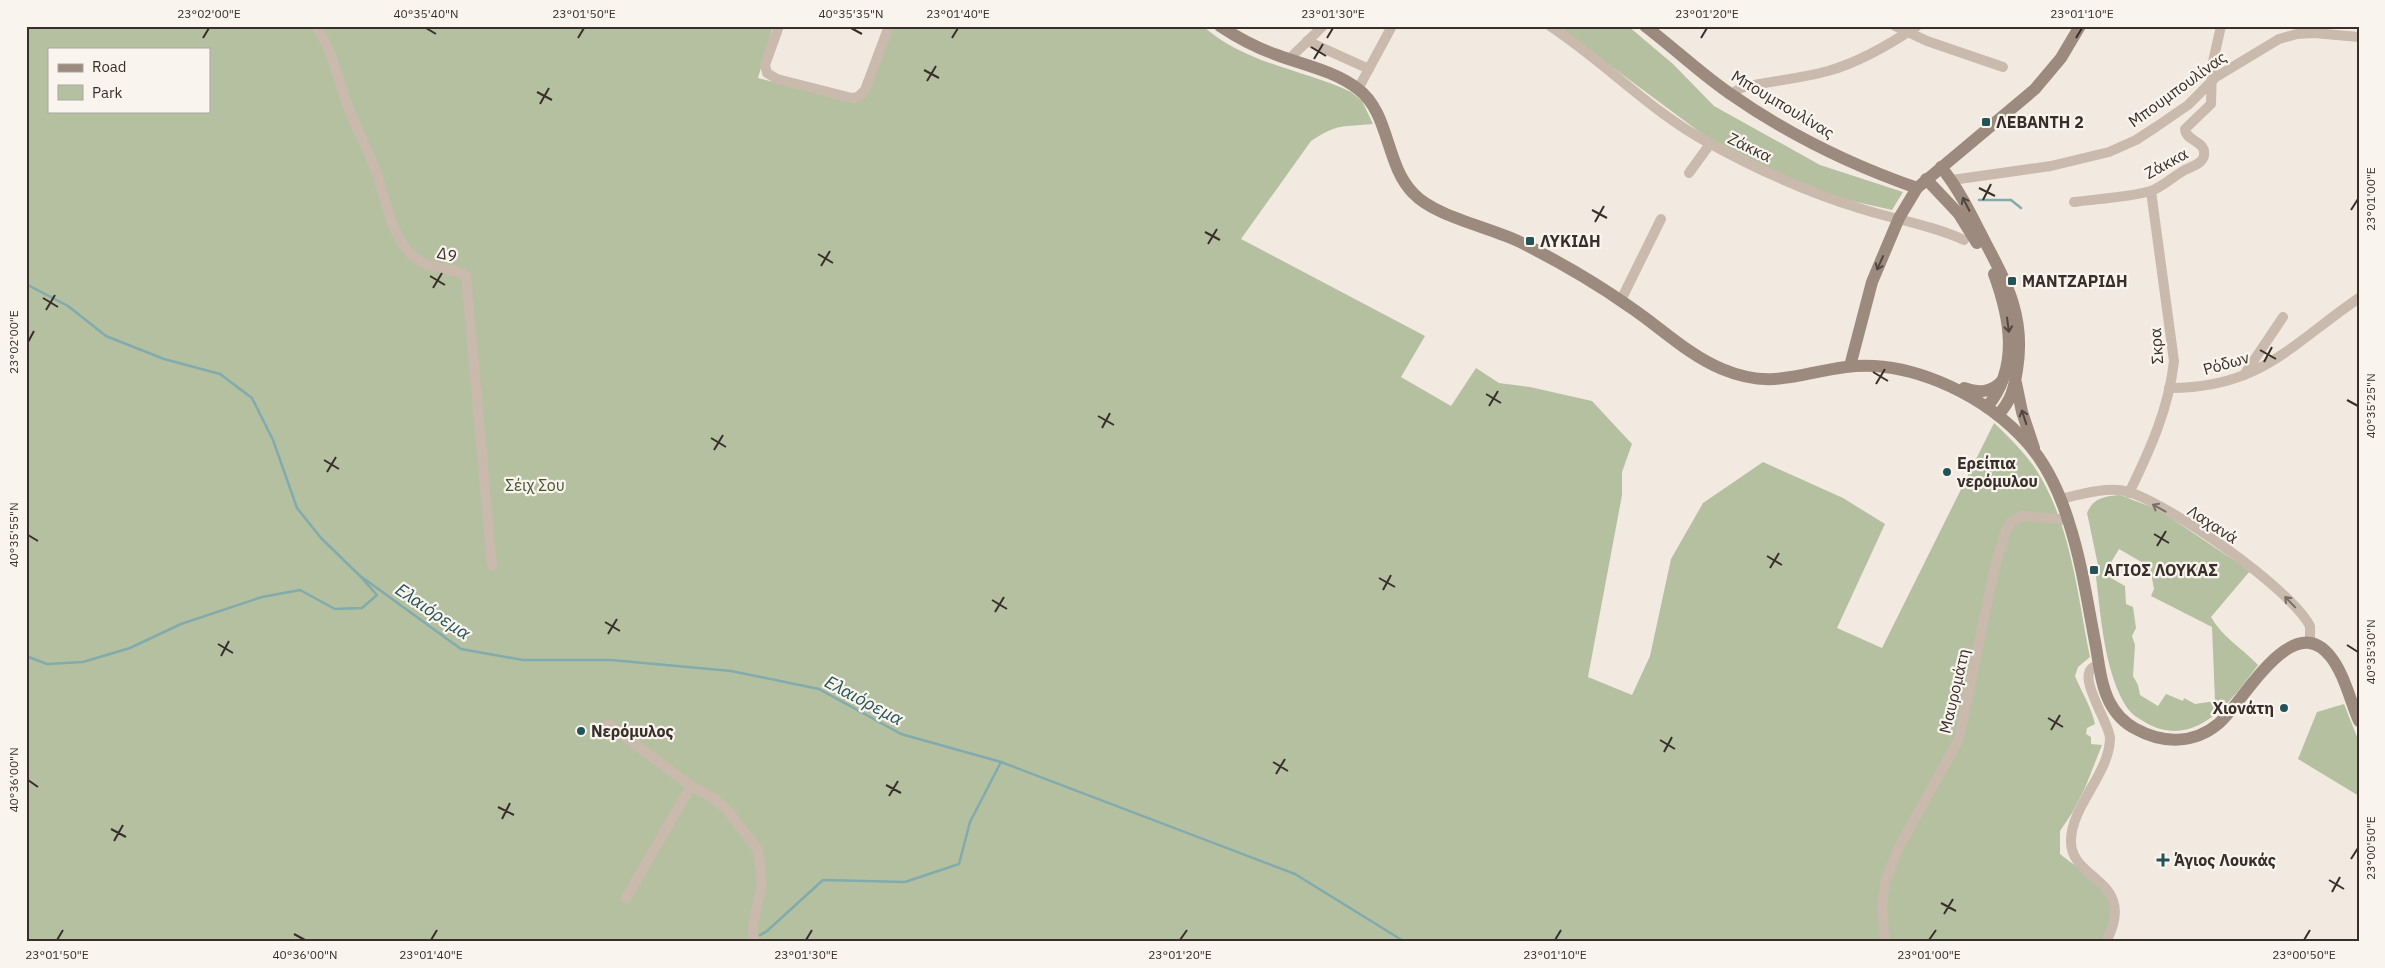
<svg xmlns="http://www.w3.org/2000/svg" width="2385" height="968" font-family="'IBM Plex Sans',sans-serif">
<style>
.green{fill:#b5c0a1;fill-rule:evenodd}
.lines{fill:none;stroke-linecap:round;stroke-linejoin:round}
.stream{stroke:#81abad;stroke-width:2.5}
.street{stroke:#c9baad;stroke-width:10}
.secondary{stroke:#9d8a7e;stroke-width:12}
.oneway{stroke:#514640}
.oneway2{stroke:#796e66}
.ticks{fill:none;stroke:#382f2b;stroke-width:2}
.poi-dot{fill:#235357;stroke:#f9f4ed;stroke-width:2}
.labels{text-anchor:middle;dominant-baseline:central;stroke-width:4.5;stroke-linejoin:round;paint-order:stroke}
.street-label{font-size:16px;fill:#382f2b;stroke:#f9f4ed}
.poi-label{font-size:16px;font-weight:bold;fill:#382f2b;stroke:#f9f4ed;text-anchor:start}
.park-label{font-size:16px;fill:#475530;stroke:#f9f4ed}
.water-label{font-size:18px;font-style:italic;fill:#235357;stroke:#f9f4ed}
.neatline{fill:none;stroke:#382f2b;stroke-width:2}
.ticks-label{font-size:12px;text-anchor:middle;fill:#382f2b}
</style>
<rect width="100%" height="100%" fill="#f2eae0"/>
<g class="green">
<path d="M26 26H773L758 78 854 103 864 98 870 88 893 26H1203C1245 64 1302 69 1351 92L1362 101 1373 124C1343 127 1338 123 1311 141L1241 239 1425 336 1401 377 1451 406 1476 368 1499 383 1530 387 1592 401 1632 444 1622 472V495L1588 677 1632 695 1650 656 1671 559 1703 503 1763 462 1843 498 1885 524 1837 628 1882 648 1994 423C2009 437 2023 451 2035 468 2071 523 2077 593 2090 657L2078 667 2075 676C2082 693 2091 706 2095 724L2087 728 2086 734 2091 737V744L2102 745 2085 788 2072 813 2060 831V854C2072 864 2109 888 2111 903 2112 916 2107 930 2103 942H26ZM49 49H209V111H49Z"/>
<path d="M1557 26H1628L1673 64 1714 106 1820 165 1903 192 1892 210 1817 193 1705 136Z"/>
<path d="M2120 495 2159 510 2250 571 2211 617C2224 639 2241 647 2258 665 2233 699 2198 748 2150 725 2139 719 2130 714 2124 703 2104 666 2101 618 2096 577L2099 570 2087 513C2093 498 2105 496 2120 495ZM2119 549 2150 567 2154 589 2151 596 2212 627 2215 701 2195 704 2184 698 2183 701 2166 694 2158 706 2140 695 2138 685 2133 676 2135 645 2132 636 2136 628 2133 607 2126 604 2125 586 2104 574Z"/>
<path d="M2344 704 2359 742V796L2298 759 2317 712Z"/>
</g>
<g class="lines">
<g class="stream">
<path d="M1979 200H2011L2021 208"/>
<path d="M26 284 68 306 106 336 164 359 220 374 252 398 273 440 297 508 321 538 359 575"/>
<path d="M26 656 47 664 83 662 130 648 181 624 262 597 300 590 335 609 362 608 377 595 359 575 461 649 523 660H611L731 671 819 689 901 734 1001 762"/>
<path d="M757 937 767 931 823 880 905 882 959 864 970 822 1001 762 1295 874 1405 942"/>
</g>
<g class="street">
<path d="M316 26C332 50 338 78 347 104 356 129 370 152 378 178 387 203 390 230 408 251 427 274 454 265 466 276L492 566"/>
<path d="M779 26 765 65 767 73 777 79 852 98 858 97 865 90 889 26"/>
<path d="M1550 26C1605 62 1651 112 1709 143 1758 170 1809 193 1862 209 1897 220 1931 225 1964 240"/>
<path d="M1895 26 1927 41 2003 67"/>
<path d="M1307 41 1369 69"/>
<path d="M1289 59 1323 26"/>
<path d="M1358 89 1392 26"/>
<path d="M1731 94 1741 88C1769 81 1799 79 1828 71 1860 62 1889 45 1917 26"/>
<path d="M1689 173 1710 144"/>
<path d="M1952 180 2051 166 2109 152 2136 140 2156 127 2188 105 2216 77 2279 39 2297 34 2314 33 2359 37"/>
<path d="M2074 202C2097 199 2130 197 2151 191 2162 187 2173 177 2183 171 2191 166 2206 164 2204 151 2202 140 2186 141 2185 129L2211 104 2212 66 2221 26"/>
<path d="M1621 300 1661 219"/>
<path d="M2244 375 2283 317"/>
<path d="M2169 388C2261 388 2290 345 2359 298"/>
<path d="M2129 493C2150 450 2169 408 2174 361L2151 191"/>
<path d="M2061 499C2081 494 2109 486 2129 492 2172 506 2289 587 2310 626V643"/>
<path d="M2099 666C2070 667 2110 723 2110 738 2110 773 2071 806 2071 841 2070 881 2139 879 2106 942"/>
<path d="M608 724 691 786 713 798 727 810 758 850 762 884 753 924V936L757 942"/>
<path d="M626 898 691 786"/>
<path d="M1885 942 1882 908 1885 883 1898 849 1959 739 1995 566 2005 533 2011 522 2022 516 2069 520"/>
</g>
<g class="secondary">
<path d="M1220 26C1238 38 1257 48 1277 55 1304 65 1335 71 1358 89 1390 113 1385 164 1413 193 1435 217 1490 227 1520 242 1558 261 1596 283 1630 307 1660 327 1688 355 1722 369 1772 390 1798 373 1846 367 1907 359 1977 392 2019 434 2044 458 2059 490 2069 523 2082 563 2088 606 2096 647 2099 665 2101 684 2109 701 2115 713 2124 723 2136 729 2163 744 2194 744 2218 724 2243 704 2291 608 2330 656 2344 673 2350 700 2359 721"/>
<path d="M1645 26C1674 48 1700 73 1729 93 1786 133 1851 165 1917 188"/>
<path d="M1941 167C1958 188 1970 212 1982 236 2006 282 2026 316 2017 370 2014 389 2011 401 1998 415"/>
<path d="M1926 179 1959 214 1977 243"/>
<path d="M1850 366 1872 282 1899 218 1917 188 2035 89 2061 58 2080 26"/>
<path d="M2016 383 2022 412 2034 448"/>
<path d="M1964 388C1979 393 1991 393 2002 381"/>
<path d="M1987 407C2020 367 2010 318 1994 274"/>
</g>
</g>
<defs><path id="oneway-shaft" d="M-6 0H5M1.5-3L5.5 0L1.5 3" fill="none" stroke-width="1.6" stroke-linecap="round" stroke-linejoin="round" transform="scale(1.25)"/></defs>
<g class="oneway">
<use href="#oneway-shaft" transform="translate(1966 204) rotate(-117)"/>
<use href="#oneway-shaft" transform="translate(1880 263) rotate(114)"/>
<use href="#oneway-shaft" transform="translate(2008 325) rotate(82)"/>
<use href="#oneway-shaft" transform="translate(2024 417) rotate(-108)"/>
</g>
<g class="oneway2">
<use href="#oneway-shaft" transform="translate(2159 508) rotate(-151)"/>
<use href="#oneway-shaft" transform="translate(2290 602) rotate(-134)"/>
</g>
<path class="ticks" d="M426 28 436 34M851 28 862 34M203 38 209 28M578 38 584 28M952 38 958 28M1327 38 1333 28M1701 38 1707 28M2076 38 2082 28M1311 47 1326 56M1314 59 1323 44M924 70 939 78M927 81 936 66M537 92 552 100M540 104 549 88M1979 188 1995 196M1983 200 1991 184M1592 210 1607 218M2351 210 2358 199M1595 222 1604 206M1205 232 1220 240M1208 244 1217 229M818 254 833 263M821 266 830 251M430 276 445 285M433 288 442 273M43 298 58 307M46 310 55 295M28 342 34 331M2260 350 2276 359M2264 362 2272 347M1873 372 1888 381M1876 384 1885 369M1486 394 1501 403M2347 400 2358 406M1489 406 1498 391M1098 416 1114 425M1102 428 1110 413M711 438 726 447M714 450 723 435M324 460 339 469M327 472 336 457M2154 534 2169 543M28 535 38 541M2157 546 2166 531M1767 556 1782 565M1770 568 1779 553M1379 578 1395 587M1383 590 1391 575M992 600 1007 609M995 612 1004 597M605 622 620 631M608 634 617 619M218 644 233 653M2347 645 2358 652M221 656 229 641M2048 718 2063 727M2051 730 2060 715M1660 740 1675 749M1664 752 1672 737M1273 762 1288 771M1276 774 1285 759M28 780 38 787M886 785 901 793M889 796 898 781M498 807 514 815M502 819 510 803M111 829 126 837M114 841 123 825M2351 859 2358 848M2329 880 2344 889M2332 892 2340 877M1941 903 1956 911M1944 914 1953 899M294 934 305 940M57 940 63 930M431 940 437 930M806 940 812 930M1180 940 1187 930M1555 940 1561 930M1929 940 1936 930M2304 940 2310 930"/>
<g class="poi-dot">
<rect x="1981" y="117" width="10" height="10" rx="2.5"/>
<rect x="1525" y="236" width="10" height="10" rx="2.5"/>
<rect x="2007" y="276" width="10" height="10" rx="2.5"/>
<circle cx="1947" cy="472" r="5"/>
<rect x="2089" y="565" width="10" height="10" rx="2.5"/>
<circle cx="2284" cy="708" r="5"/>
<circle cx="581" cy="731" r="5"/>
<path d="M2160.5 852.5h5v5h5v5h-5v5h-5v-5h-5v-5h5z"/>
</g>
<g class="labels">
<g class="street-label">
<text transform="translate(2177 89) rotate(-36)">Μπουμπουλίνας</text>
<text transform="translate(1783 104) rotate(31)">Μπουμπουλίνας</text>
<text transform="translate(1750 147) rotate(26)">Ζάκκα</text>
<text transform="translate(2166 163) rotate(-29)">Ζάκκα</text>
<text transform="translate(447 254) rotate(13)">Δ9</text>
<text transform="translate(2156 346) rotate(-94)">Σκρα</text>
<text transform="translate(2226 363) rotate(-16)">Ρόδων</text>
<text transform="translate(2213 524) rotate(33)">Λαχανά</text>
<text transform="translate(1954 691) rotate(-77)">Μαυρομάτη</text>
</g>
<g class="poi-label">
<text x="1996" y="122">ΛΕΒΑΝΤΗ 2</text>
<text x="1540" y="241">ΛΥΚΙΔΗ</text>
<text x="2022" y="281">ΜΑΝΤΖΑΡΙΔΗ</text>
<text x="1957" y="463">Ερείπια<tspan x="1957" dy="18">νερόμυλου</tspan></text>
<text x="2104" y="570">ΑΓΙΟΣ ΛΟΥΚΑΣ</text>
<text x="2274" y="708" text-anchor="end">Χιονάτη</text>
<text x="591" y="731">Νερόμυλος</text>
<text x="2174" y="860">Άγιος Λουκάς</text>
</g>
<g class="park-label">
<text x="535" y="485">Σέιχ Σου</text>
</g>
<g class="water-label">
<text transform="translate(433 611) rotate(34)">Ελαιόρεμα</text>
<text transform="translate(864 700) rotate(28)">Ελαιόρεμα</text>
</g>
</g>
<rect width="2385" height="968" fill="none" stroke="#f9f4ed" stroke-width="55"/>
<rect x="48" y="48" width="162" height="65" fill="#f9f4ed" stroke="#aca59f"/>
<rect x="58" y="64" width="25" height="8" fill="#9d8a7e" stroke="#aca59f"/>
<text x="92" y="72" font-size="15" fill="#382f2b">Road</text>
<rect x="58" y="85" width="25" height="15" fill="#b5c0a1" stroke="#aca59f"/>
<text x="92" y="98" font-size="15" fill="#382f2b">Park</text>
<rect x="28" y="28" width="2330" height="912" class="neatline"/>
<g class="ticks-label">
<text x="209" y="18">23°02'00"E</text>
<text x="426" y="18">40°35'40"N</text>
<text x="584" y="18">23°01'50"E</text>
<text x="851" y="18">40°35'35"N</text>
<text x="958" y="18">23°01'40"E</text>
<text x="1333" y="18">23°01'30"E</text>
<text x="1707" y="18">23°01'20"E</text>
<text x="2082" y="18">23°01'10"E</text>
<text transform="translate(2371 199) rotate(-90)" y="4">23°01'00"E</text>
<text transform="translate(14 342) rotate(-90)" y="4">23°02'00"E</text>
<text transform="translate(2371 406) rotate(-90)" y="4">40°35'25"N</text>
<text transform="translate(14 535) rotate(-90)" y="4">40°35'55"N</text>
<text transform="translate(2371 652) rotate(-90)" y="4">40°35'30"N</text>
<text transform="translate(14 780) rotate(-90)" y="4">40°36'00"N</text>
<text transform="translate(2371 848) rotate(-90)" y="4">23°00'50"E</text>
<text x="57" y="959">23°01'50"E</text>
<text x="305" y="959">40°36'00"N</text>
<text x="431" y="959">23°01'40"E</text>
<text x="806" y="959">23°01'30"E</text>
<text x="1180" y="959">23°01'20"E</text>
<text x="1555" y="959">23°01'10"E</text>
<text x="1929" y="959">23°01'00"E</text>
<text x="2304" y="959">23°00'50"E</text>
</g>
</svg>
